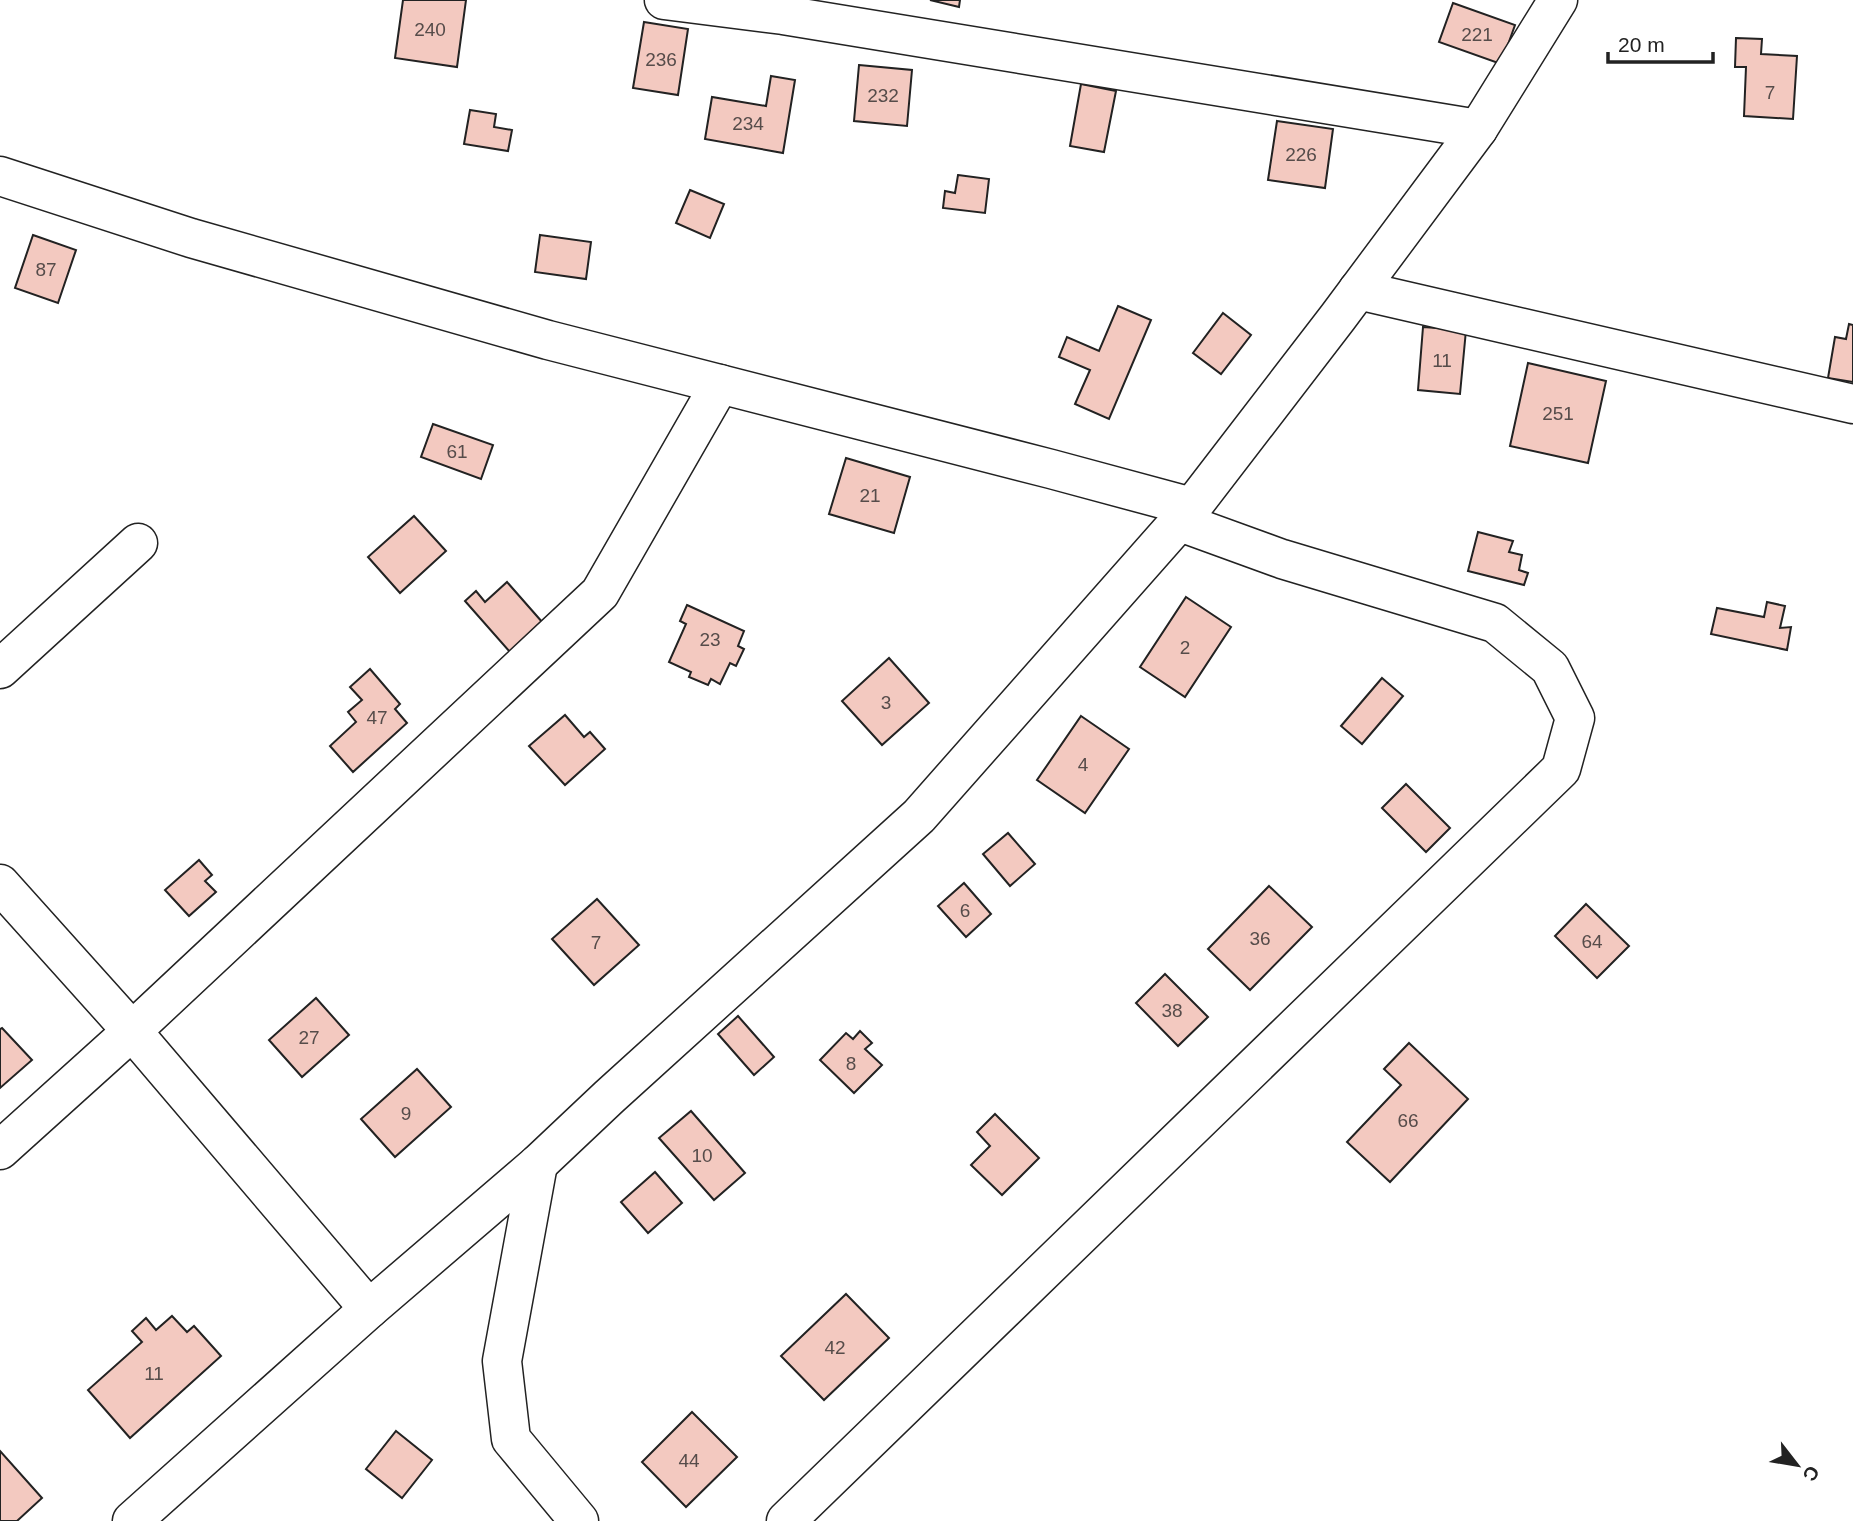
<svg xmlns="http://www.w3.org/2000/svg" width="1853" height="1521" font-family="Arial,sans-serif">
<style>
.building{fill:#f3c9c0;stroke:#222;stroke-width:2}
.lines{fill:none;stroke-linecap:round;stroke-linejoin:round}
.minor-casing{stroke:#222;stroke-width:41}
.minor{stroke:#fff;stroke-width:38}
.labels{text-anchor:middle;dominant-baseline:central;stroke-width:5;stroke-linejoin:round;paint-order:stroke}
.number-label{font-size:19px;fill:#564c4a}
</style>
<rect width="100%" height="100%" fill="#fff"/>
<g class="building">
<path d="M403 0H466L457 67 395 58Z"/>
<path d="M930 0H960L959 7Z"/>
<path d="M1453 3 1515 25 1501 64 1439 42Z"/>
<path d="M644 22 688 29 678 95 633 88Z"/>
<path d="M1736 38 1762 39 1761 54 1797 56 1793 119 1744 116 1746 67H1735Z"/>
<path d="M859 65 912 70 907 126 854 121Z"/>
<path d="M771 76 795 80 783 153 705 139 712 97 766 106Z"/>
<path d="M1081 84 1116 91 1104 152 1070 146Z"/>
<path d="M470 110 496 114 494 127 512 130 508 151 464 144Z"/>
<path d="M1277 121 1333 129 1325 188 1268 180Z"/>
<path d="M958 175 989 179 985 213 943 208 945 191 955 193Z"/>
<path d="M690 190 724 204 710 238 676 223Z"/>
<path d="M33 235 76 250 58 303 15 288Z"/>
<path d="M540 235 591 242 586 279 535 272Z"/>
<path d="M1118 306 1151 320 1109 419 1075 404 1090 370 1059 357 1067 337 1099 351Z"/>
<path d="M1223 313 1251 335 1221 374 1193 353Z"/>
<path d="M1849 324 1853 325V382L1828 378 1835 337 1846 339Z"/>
<path d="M1423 327 1466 330 1460 394 1418 390Z"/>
<path d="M1528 363 1606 381 1588 463 1510 446Z"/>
<path d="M433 424 493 445 481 479 421 457Z"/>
<path d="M846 458 910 477 894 533 829 514Z"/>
<path d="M414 516 446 551 400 593 368 557Z"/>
<path d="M1478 532 1513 541 1509 552 1522 555 1519 570 1528 573 1524 585 1468 571Z"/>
<path d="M507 582 543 623 510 652 465 601 476 591 485 602Z"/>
<path d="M1186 597 1231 627 1185 697 1140 667Z"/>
<path d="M1767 602 1785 606 1780 628 1791 627 1787 650 1711 634 1717 608 1764 617Z"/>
<path d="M687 605 744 631 738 646 744 649 736 666 730 663 720 684 711 679 708 685 689 677 691 672 669 662 686 624 680 621Z"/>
<path d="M889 658 929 703 882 745 842 701Z"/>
<path d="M370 669 400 704 395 709 407 723 353 772 330 746 356 722 348 712 362 700 350 687Z"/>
<path d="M1382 678 1403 696 1362 744 1341 726Z"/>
<path d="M565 715 584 737 590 732 605 749 565 785 529 746Z"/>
<path d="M1081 716 1129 749 1085 813 1037 780Z"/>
<path d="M1406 784 1450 828 1426 852 1382 808Z"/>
<path d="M1008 833 1035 864 1010 886 983 854Z"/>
<path d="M199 860 212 875 205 881 216 892 189 916 165 890Z"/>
<path d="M964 883 991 914 966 937 938 906Z"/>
<path d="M1269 886 1312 927 1250 990 1208 949Z"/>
<path d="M597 899 639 945 594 985 552 939Z"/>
<path d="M1586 904 1629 946 1597 978 1555 936Z"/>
<path d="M1165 974 1208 1017 1178 1046 1136 1003Z"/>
<path d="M316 998 349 1035 302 1077 269 1040Z"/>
<path d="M738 1016 774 1057 754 1075 718 1034Z"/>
<path d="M2 1028 32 1060 0 1088V1029Z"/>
<path d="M860 1031 872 1043 865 1049 882 1065 854 1093 820 1060 846 1033 853 1039Z"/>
<path d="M1409 1043 1468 1099 1390 1182 1347 1142 1401 1085 1384 1069Z"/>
<path d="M417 1069 451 1107 395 1157 361 1119Z"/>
<path d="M691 1111 745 1173 714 1200 659 1138Z"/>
<path d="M995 1114 1039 1158 1002 1195 971 1165 990 1146 977 1132Z"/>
<path d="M655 1172 682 1203 648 1233 621 1202Z"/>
<path d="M846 1294 889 1338 824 1400 781 1356Z"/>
<path d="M172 1316 187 1332 194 1326 221 1356 130 1438 88 1390 142 1342 132 1331 146 1318 156 1330Z"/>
<path d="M692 1412 737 1457 686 1507 642 1462Z"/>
<path d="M396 1431 432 1460 402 1498 366 1469Z"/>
<path d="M0 1451 42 1498 17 1521H0Z"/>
</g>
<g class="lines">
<g class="minor-casing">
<g id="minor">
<path d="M664 0 783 15 1478 129"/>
<path d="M0 176 191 238 548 340 1051 469 1192 507"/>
<path d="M1358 290 1853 404"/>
<path d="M0 669 138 543"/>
<path d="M0 884 132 1031 369 1309"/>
<path d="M0 1150 132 1031 600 593 720 384"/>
<path d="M538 1164 502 1361 511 1439 579 1521"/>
<path d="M132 1521 369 1309 538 1164 609 1097 919 816 1192 507 1338 317 1478 129 1558 0"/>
<path d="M786 1521 1561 769 1575 718 1550 668 1495 623 1282 559 1180 522"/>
</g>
</g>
<use href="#minor" class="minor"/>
</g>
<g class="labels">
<g class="number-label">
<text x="430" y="29">240</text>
<text x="1477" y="34">221</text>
<text x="661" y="59">236</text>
<text x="1770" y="92">7</text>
<text x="883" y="95">232</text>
<text x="748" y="123">234</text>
<text x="1301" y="154">226</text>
<text x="46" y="269">87</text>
<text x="1442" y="360">11</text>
<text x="1558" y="413">251</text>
<text x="457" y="451">61</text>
<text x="870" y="495">21</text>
<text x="710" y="639">23</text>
<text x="1185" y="647">2</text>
<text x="886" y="702">3</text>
<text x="377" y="717">47</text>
<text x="1083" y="764">4</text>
<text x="965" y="910">6</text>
<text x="1260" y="938">36</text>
<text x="1592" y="941">64</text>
<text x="596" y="942">7</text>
<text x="1172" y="1010">38</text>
<text x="309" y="1037">27</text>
<text x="851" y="1063">8</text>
<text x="406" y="1113">9</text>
<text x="1408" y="1120">66</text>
<text x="702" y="1155">10</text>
<text x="835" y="1347">42</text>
<text x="154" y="1373">11</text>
<text x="689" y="1460">44</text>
</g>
</g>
<g transform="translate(1797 1465) rotate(121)" stroke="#ffffff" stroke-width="5" paint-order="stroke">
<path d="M0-5L12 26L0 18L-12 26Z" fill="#222222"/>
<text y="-10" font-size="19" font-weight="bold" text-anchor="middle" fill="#222222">С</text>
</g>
<path d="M1608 52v10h105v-10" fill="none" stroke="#222222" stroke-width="3.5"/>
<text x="1618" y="52" font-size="21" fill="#222222" stroke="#ffffff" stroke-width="5" paint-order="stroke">20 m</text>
</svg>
